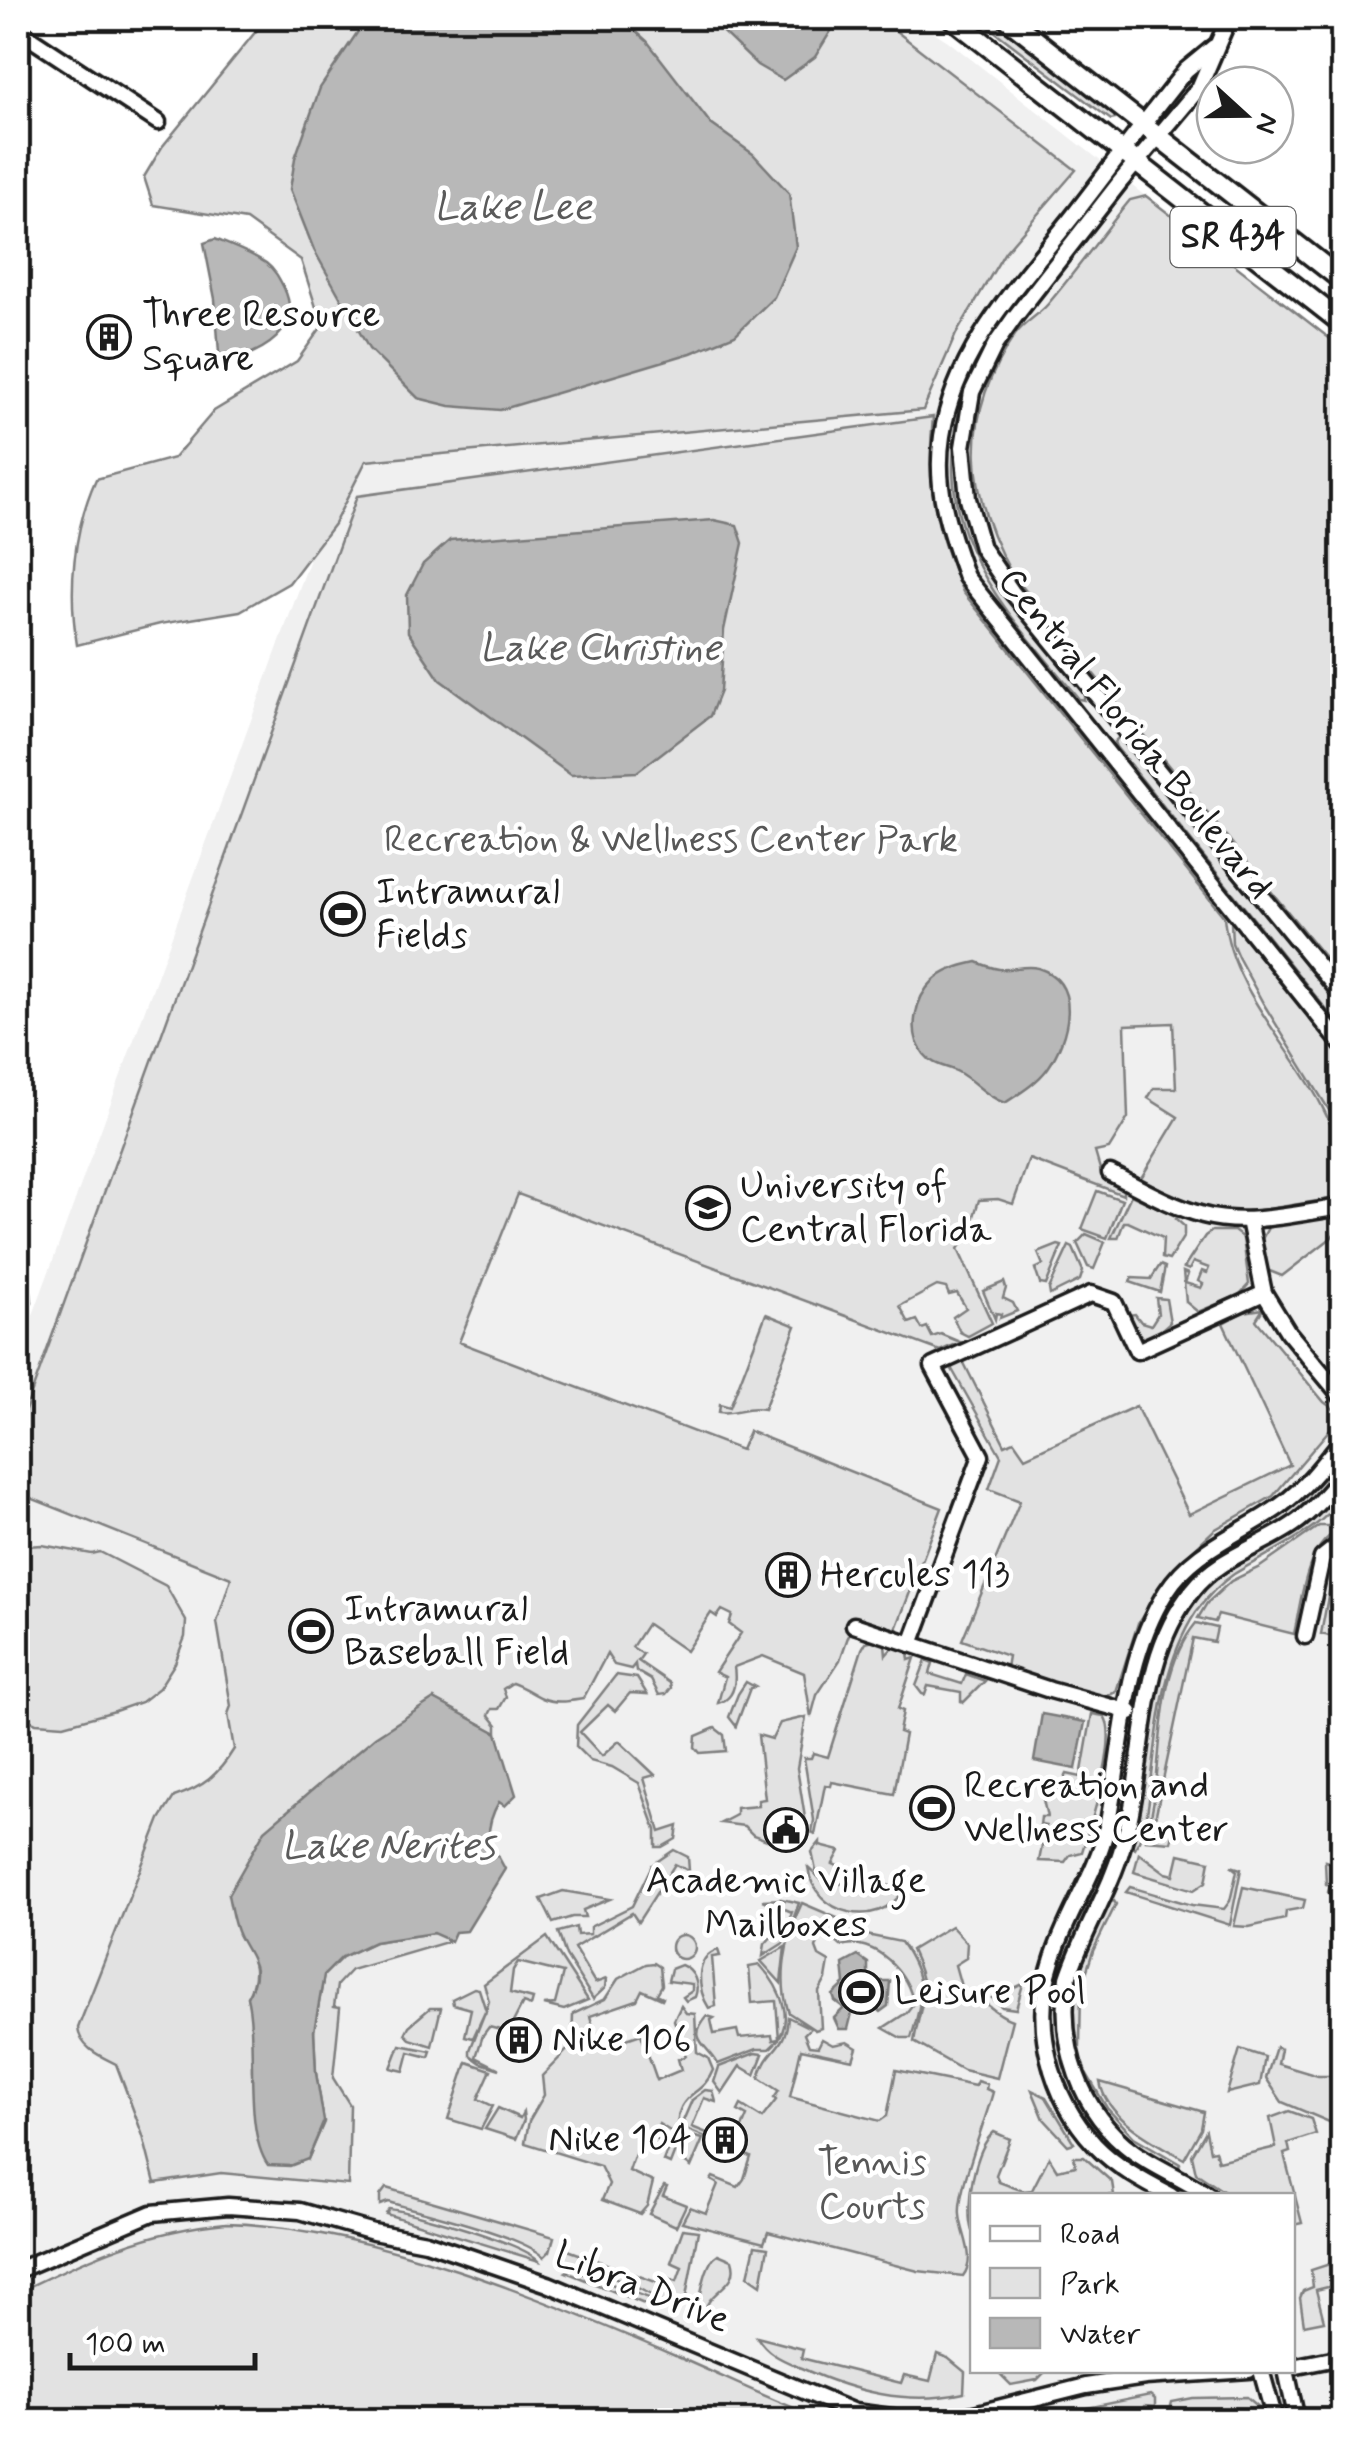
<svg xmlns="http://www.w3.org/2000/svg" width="1360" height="2438" font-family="Mynerve,sans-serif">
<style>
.built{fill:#f0f0f0;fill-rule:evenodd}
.green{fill:#e2e2e2;stroke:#7f7f7f;stroke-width:2.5}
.water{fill:#b8b8b8;stroke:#7a7a7a;stroke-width:2.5}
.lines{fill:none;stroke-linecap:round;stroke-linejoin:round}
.minor-casing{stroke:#1c1c1c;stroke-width:21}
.major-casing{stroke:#1c1c1c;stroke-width:25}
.minor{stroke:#fff;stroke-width:14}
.major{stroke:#fff;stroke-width:18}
.labels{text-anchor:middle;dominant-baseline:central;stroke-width:9;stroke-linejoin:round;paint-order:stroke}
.shield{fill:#fff;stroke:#606060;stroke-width:2.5}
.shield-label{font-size:35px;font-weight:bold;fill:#1c1c1c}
.poi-label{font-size:38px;fill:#1c1c1c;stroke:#fff;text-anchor:start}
.street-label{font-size:38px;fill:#1c1c1c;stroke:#fff}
.park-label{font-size:38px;fill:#575757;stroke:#fff}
.water-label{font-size:40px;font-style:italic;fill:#5a5a5a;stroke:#fff}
</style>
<rect width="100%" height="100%" fill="#fff"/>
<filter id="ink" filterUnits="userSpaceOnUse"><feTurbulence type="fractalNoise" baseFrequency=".01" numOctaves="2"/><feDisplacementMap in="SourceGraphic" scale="20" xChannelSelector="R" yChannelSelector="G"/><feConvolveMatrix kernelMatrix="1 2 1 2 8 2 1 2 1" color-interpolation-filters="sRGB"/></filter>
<g filter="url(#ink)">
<path class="built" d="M482 18H912L948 41 1342 351V2420H18V1323L29 1326 505 27ZM972 2196H1292V2370H972Z"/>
<g class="green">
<path d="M254 18H879L1076 170 1005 252 956 334 923 410 366 461 334 524 289 583 240 611 160 624 77 645C68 590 73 530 96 479L174 458 214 411 297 361 322 326 301 260 246 220 153 205 144 177 162 147 261 25Z"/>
<path d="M977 18H990L1113 112 1115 119 1111 120Z"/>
<path d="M1146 196 1342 348V978L1012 574C966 493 960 414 1015 335 1023 323 1039 315 1048 304 1077 270 1102 234 1130 200Z"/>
<path d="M964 391C965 413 955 441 957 467 963 563 1030 619 1084 693V700L1079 699C996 599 925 531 964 391Z"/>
<path d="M933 417C926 485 935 530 963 592L1224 917C1233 1011 1331 1077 1342 1166 1344 1176 1342 1187 1342 1197L1231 1215 1182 1200 1141 1178 1178 1117 1148 1098 1154 1088H1176L1173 1023 1125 1025 1128 1118 1109 1149 1095 1152 1102 1176 1123 1190V1195L1029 1159 1013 1204 998 1199 979 1200 972 1223 976 1231 968 1234 958 1249 992 1323 968 1336 960 1332 953 1317 966 1308 957 1293 949 1295 946 1288 937 1286 900 1306 909 1323 917 1320 922 1329 927 1327 932 1337 941 1334 960 1342 940 1351 518 1194 459 1342 741 1450 749 1431 942 1508 896 1629 855 1617 840 1660 817 1695 811 1717 804 1673 763 1656 734 1667C736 1681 735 1699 718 1703L725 1677 715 1672 741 1633 729 1624 732 1615 722 1610 717 1617 711 1613 686 1651 647 1624 632 1647 643 1654 638 1661 670 1683 671 1688 666 1694 659 1695 651 1680 636 1671 635 1664 631 1669 614 1665 607 1654 583 1699C570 1701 555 1704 542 1698 531 1693 524 1687 512 1683L503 1689 506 1697 499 1709H492L489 1715 497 1725V1733L434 1699 238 1934C253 1956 261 1972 247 1997L253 2021 252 2071 308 2159 324 2122 316 2073 314 2031 324 1975 342 1957 374 1942 433 1933 445 1935 447 1942 351 1970 337 1985 334 2007 340 2008 333 2078 350 2105 348 2185 221 2173 155 2183 143 2136 116 2064C100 2056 80 2048 78 2028L160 1819 174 1797C204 1787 218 1775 234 1749L228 1714 231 1706 217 1622 231 1578 18 1493V1430L357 496Z"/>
<path d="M1118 738 1124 741 1342 1009V1029L1116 747 1114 742Z"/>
<path d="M1231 921 1342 1059V1143L1337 1123 1263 1003 1238 957 1232 943Z"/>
<path d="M1097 1191 1122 1200 1107 1238 1082 1229Z"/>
<path d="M1131 1195 1178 1217 1176 1219 1184 1226V1236L1169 1260 1162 1258 1163 1238 1128 1222H1124L1118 1238H1111Z"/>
<path d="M1332 1217 1339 1227 1331 1238 1282 1276 1267 1270 1261 1241 1269 1226Z"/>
<path d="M1212 1231H1234L1243 1238 1249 1284 1239 1295 1198 1312 1186 1302 1183 1272 1188 1274 1185 1283 1201 1288 1203 1284 1198 1281 1202 1271 1207 1273 1209 1268 1193 1262 1189 1270 1184 1268 1205 1236Z"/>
<path d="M1086 1234 1105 1242 1094 1269 1088 1267 1077 1243Z"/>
<path d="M1058 1245 1062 1246 1046 1285 1040 1284 1035 1269 1043 1265 1038 1253Z"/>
<path d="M1069 1246 1073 1248 1083 1271 1080 1280 1050 1295 1049 1289Z"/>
<path d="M1160 1265 1165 1267 1160 1292 1130 1282 1132 1278 1151 1279Z"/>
<path d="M1004 1282 1006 1288 1003 1298 1013 1303 1017 1311 1000 1318 1001 1314 996 1313 995 1319 983 1291Z"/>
<path d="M1156 1298 1166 1299 1170 1322 1153 1337 1143 1339 1128 1315 1135 1314 1141 1322 1151 1325 1158 1314Z"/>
<path d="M1263 1309 1256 1320 1324 1402 1342 1415 1273 1496 1214 1530 1174 1568 1138 1623 1116 1692 1102 1698 1009 1671 1006 1668 1008 1656 962 1640 1020 1501 989 1489 1001 1456 949 1364 962 1359 1005 1445 1014 1441 1025 1457 1136 1406 1189 1514 1290 1465 1223 1323 1243 1312Z"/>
<path d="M766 1314 796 1326 764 1409C745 1405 736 1415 719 1412L720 1404 730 1407Z"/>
<path d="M1342 1457C1335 1505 1235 1543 1201 1572 1176 1594 1166 1623 1156 1653 1152 1665 1148 1679 1141 1687L1139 1684C1154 1632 1171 1579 1220 1548 1245 1534 1270 1522 1294 1505 1312 1492 1325 1469 1342 1457Z"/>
<path d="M1342 1492C1334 1525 1262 1556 1234 1574 1219 1584 1207 1597 1196 1612 1166 1658 1159 1713 1153 1767 1150 1791 1148 1828 1135 1848L1132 1846C1152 1764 1146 1645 1210 1583 1229 1564 1253 1556 1276 1544 1303 1531 1322 1513 1342 1492Z"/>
<path d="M1319 1526H1342V1529C1305 1543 1302 1599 1294 1634L1218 1615 1215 1622 1198 1618 1207 1603 1231 1581 1260 1567Z"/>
<path d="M42 1545 92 1554 100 1552 166 1586 186 1621 185 1637 175 1663 159 1688 141 1702 115 1711 64 1725 36 1723 18 1715V1570L27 1546Z"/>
<path d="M1342 1554V1639L1321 1634 1333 1570Z"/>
<path d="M1196 1623 1217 1628 1214 1642 1193 1638 1153 1828 1162 1831 1164 1824 1175 1826 1171 1842 1146 1840C1149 1824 1153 1808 1155 1793 1162 1738 1159 1668 1196 1623Z"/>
<path d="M873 1640 885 1644 886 1655 893 1647 908 1652 909 1660 915 1658 898 1709 903 1711 899 1732 905 1734 894 1794 832 1782 831 1786 825 1785 815 1835 812 1833 814 1820 804 1758H811L813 1753 828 1757 862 1649 866 1642Z"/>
<path d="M926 1660 933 1663 930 1674 962 1684 966 1674 985 1681 964 1702 961 1701V1692L928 1686 925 1695 922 1694 916 1686Z"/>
<path d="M616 1675 637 1678 647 1694 630 1693 615 1711 608 1705 580 1732 602 1756 619 1741 655 1775 644 1778 660 1832 678 1826 676 1839 662 1847H656V1830L639 1783 612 1767 590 1761 576 1747 577 1725Z"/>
<path d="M746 1682 755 1687 750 1688 736 1726 729 1717 738 1694Z"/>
<path d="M1092 1714 1104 1716C1120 1737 1090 1826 1082 1852L1070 1855 1065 1862 1039 1861 1046 1826 1040 1825 1041 1817H1047L1039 1782 1052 1784 1059 1792 1067 1774 1081 1777Z"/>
<path d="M806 1717 797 1768 806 1824 804 1832 799 1817 770 1824 773 1842 753 1835 744 1826 721 1823 736 1815V1808L758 1806V1800L765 1799 758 1735 772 1739 780 1723Z"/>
<path d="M715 1728 724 1735 726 1751 700 1753 695 1747 696 1736Z"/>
<path d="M820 1842V1846L840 1851 833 1864 851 1872 849 1875 829 1880 816 1871 812 1852Z"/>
<path d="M674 1850 688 1857 689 1871 675 1864 638 1922 632 1913 574 1948 595 1983 606 1979 605 1988 593 1999 566 1956 558 1932 576 1927 577 1935 590 1934V1927L632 1906 652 1865Z"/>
<path d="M1139 1853 1166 1873 1174 1875 1179 1854 1210 1861 1206 1882 1194 1890 1137 1873 1134 1872Z"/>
<path d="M1325 1861 1342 1866V1894L1335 1898 1328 1892 1330 1886 1326 1884Z"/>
<path d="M1231 1866 1241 1869 1230 1925 1126 1892 1130 1887 1192 1905 1224 1909 1230 1901 1237 1871Z"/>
<path d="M808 1868C830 1888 825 1887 856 1881 869 1878 891 1887 904 1890 878 1931 814 1915 808 1868Z"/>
<path d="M1243 1887 1305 1900 1303 1908 1286 1911 1285 1919 1249 1927 1234 1926Z"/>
<path d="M563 1891 610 1899 583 1910 585 1917H572L553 1923 541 1899Z"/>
<path d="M1092 1896 1094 1901 1071 1949 1058 1995 1063 1949Z"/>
<path d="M781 1899 799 1903 785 1942 763 1956 765 1944 773 1935 782 1938 792 1912 763 1900Z"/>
<path d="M1114 1901 1116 1904 1093 1951 1081 1989 1080 2045C1053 2007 1092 1937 1110 1902Z"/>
<path d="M802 1903 842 1920 857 1933 901 1942C926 1979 924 1996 911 2038H901L883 2028 906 2013 913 2004C910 1973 874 1936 841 1946L829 1936 819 1940 816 1948 819 1956 829 1962 826 1979 819 1992 821 2028 815 2030 789 2013C777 1980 786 1935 802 1903Z"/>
<path d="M951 1926 967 1943 966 1958 955 1965 962 1990C982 1995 991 2013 1012 2020L997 2078 963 2070 914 2042C921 1998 932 1995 911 1950Z"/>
<circle cx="683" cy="1947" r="12"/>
<path d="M547 1937 588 2000 564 2010 544 2005 555 2004 563 1973 518 1962 513 1970 510 1993 533 1999 531 2006 523 2003 508 2032 489 2027 483 2035 476 2057 500 2069 481 2063 470 2055V2050L485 2012 473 2038 465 2036 471 2009 453 2004 452 1999 474 1988 479 1989 486 2011 489 2001 484 1984Z"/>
<path d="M785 1947 781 1983 761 1961Z"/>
<path d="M718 1950 720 1956 712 1957 716 2006 709 2008C698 1991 693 1957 718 1950Z"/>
<path d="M654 1963 660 1967 662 1985 657 1994 663 1997 662 1999 642 1990 637 2000 590 2016 594 2030 587 2033 591 2043 598 2041 600 2048 641 2034 657 2080 681 2070 678 2059 686 2056 674 2020 681 2006 686 2013 695 2014 697 2052 708 2058 713 2070C702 2099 673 2090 678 2136L659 2124 653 2138 668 2145 671 2140 679 2141 670 2164 663 2161 667 2151 640 2140 629 2171 653 2182 647 2206 640 2214 602 2200 609 2184 600 2166 525 2143 529 2121 544 2095 542 2076 572 2045 573 2014 605 1999 618 1979 646 1964Z"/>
<path d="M681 1965C694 1970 700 1984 695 1997L686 2001 683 1997 692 1991V1984L668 1981 671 1969Z"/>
<path d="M760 1965C781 1988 799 2025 769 2049H757L718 2064C708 2045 686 2040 707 2016L714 2018 711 2020 714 2034 737 2030 739 2038 772 2035 773 2040 779 2039 776 2001 752 2003 749 1967Z"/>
<path d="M1023 1984 1016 2009 1002 2007 992 1998Z"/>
<path d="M430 2008H441L432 2046 410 2039 405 2034 409 2026Z"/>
<path d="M788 2017 810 2028 804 2034 809 2046 818 2047 822 2039 833 2045 847 2042 857 2048 853 2060 801 2049 790 2097 880 2121 887 2116 896 2070 975 2086 977 2081 987 2084 986 2089 993 2092C986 2120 957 2190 960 2215 962 2236 977 2258 963 2276L918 2271 768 2232 764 2243 682 2222 690 2207 706 2213 718 2184 711 2180 713 2177 738 2187 744 2179 751 2157 726 2146 727 2143 735 2145 747 2116 738 2111 741 2105 762 2118 776 2100 774 2098 779 2091 759 2078C767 2047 786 2051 788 2017Z"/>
<path d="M400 2045 431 2051 429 2057 409 2052 404 2071 391 2068Z"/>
<path d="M1276 2047 1281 2049 1278 2064 1318 2076H1332C1339 2090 1333 2108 1334 2124L1282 2102 1266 2078Z"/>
<path d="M1240 2049 1265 2057 1260 2085 1227 2093Z"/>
<path d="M755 2053 763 2054 755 2075 740 2066 722 2093 714 2082 719 2067Z"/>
<path d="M467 2062 491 2070 478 2099 493 2106 481 2129 448 2119Z"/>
<path d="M1088 2076 1107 2108 1134 2137 1180 2164 1178 2169C1147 2154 1086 2115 1088 2076Z"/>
<path d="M1100 2082 1204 2112 1201 2129 1184 2159C1153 2142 1106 2118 1100 2082Z"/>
<path d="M705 2090 713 2091 716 2102 704 2098 692 2127 712 2135 708 2138 688 2130 683 2121 692 2100Z"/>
<path d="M1032 2090 1046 2097 1074 2143 1068 2145 1044 2119Z"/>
<path d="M498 2108 520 2118 523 2112 524 2120 516 2139 485 2129Z"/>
<path d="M1289 2111 1311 2119 1316 2134 1288 2143 1290 2152 1284 2154 1302 2223 1293 2225 1292 2196 1229 2195 1196 2173 1192 2155 1206 2131 1210 2151 1215 2150 1218 2161 1276 2147 1270 2118Z"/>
<path d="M994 2132 1010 2139 996 2175 999 2182 1023 2191 1032 2190 1049 2157 1057 2170 1076 2166 1074 2157H1084L1112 2182 1114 2195 972 2196V2231C964 2207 975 2148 994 2132Z"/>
<path d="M692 2136 703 2139 691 2167 680 2159 685 2141Z"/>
<path d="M664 2186 667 2187 663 2196 686 2205 676 2226 649 2214Z"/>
<path d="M386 2188 554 2237 550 2251 544 2257C522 2235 421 2212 388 2202L380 2205V2196Z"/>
<path d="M389 2209C414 2212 526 2244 539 2261L386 2214Z"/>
<path d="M226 2223C369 2226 549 2301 680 2358 729 2379 778 2404 828 2420H18V2292C87 2258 149 2230 226 2223Z"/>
<path d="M683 2229 698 2231 686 2297 671 2309C662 2306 659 2300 651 2295 628 2282 590 2265 564 2265V2253L568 2250 661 2284 665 2277 677 2281 682 2267 671 2262Z"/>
<path d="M755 2246 768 2248 761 2285 748 2276Z"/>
<path d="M718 2254 732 2260C739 2281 721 2286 710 2300 705 2307 703 2315 698 2322L695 2319C701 2301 703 2263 718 2254Z"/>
<path d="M1342 2260V2288L1334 2291 1332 2286 1316 2290 1324 2321 1304 2325 1300 2298 1303 2291 1313 2287 1311 2270Z"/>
<path d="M571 2269 649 2298 659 2310 566 2272Z"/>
<path d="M757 2337 803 2349 801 2358 901 2383 904 2375 930 2381 937 2354 948 2358 965 2372 964 2393C907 2406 853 2391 801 2368 783 2360 768 2355 757 2337Z"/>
<path d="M997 2371H1046L1037 2380 1011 2385Z"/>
<path d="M1150 2395 1155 2399V2407L1144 2406 1139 2420H1095L1080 2415 1077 2420H1072L1077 2410Z"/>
<path d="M1247 2397 1260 2408 1263 2420H1177L1180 2411 1171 2406 1172 2402 1193 2398Z"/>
</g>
<g class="water">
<path d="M367 18H621L647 41 711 124 753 154 789 193 796 247 774 297 735 335 691 353 500 410 450 406 418 398 369 349 314 250 290 189 295 158 320 88Z"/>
<path d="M708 18H839L815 57 783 80 757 65Z"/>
<path d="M215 239C232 246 251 253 266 263 275 270 279 278 284 288 304 331 263 352 227 362L219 353 215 299 204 243Z"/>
<path d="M714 520 737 525 743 543 724 630 720 691 710 716 637 772 571 775 440 680 408 632 407 595 423 564 450 540Z"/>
<path d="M977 962C984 965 992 968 999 969 1012 971 1024 964 1038 968 1084 983 1068 1039 1048 1068 1037 1083 1020 1093 1005 1103 985 1096 976 1082 958 1072 947 1066 933 1066 924 1054 907 1033 915 998 933 981 944 970 962 965 977 962Z"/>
<path d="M18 1273 30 1284 32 1302 20 1318 18 1317Z"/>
<path d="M434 1699 497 1733 516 1795 505 1806 499 1802C488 1820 486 1837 491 1857L498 1856 505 1869 467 1931 455 1932 451 1941 433 1933 374 1942 342 1957 324 1975 314 2031 316 2073 324 2121 308 2159 290 2166 268 2165C243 2130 258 2042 247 1997 264 1968 251 1960 239 1936 233 1924 231 1908 228 1895L265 1830 375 1737Z"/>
<path d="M1042 1714 1085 1722 1076 1769 1034 1761Z"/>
<path d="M858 1956 868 1963V1974L873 1981H890L888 2006 880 2012 873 2006H859L852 2013 848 2029H839L834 2018 844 2008 835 2001 833 1995 845 1984 843 1964Z"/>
</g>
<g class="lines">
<g class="minor-casing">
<g id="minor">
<path d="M1229 18 1199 88 1120 182 1014 318 995 345 972 392 963 447 968 499 982 548 1012 592 1342 995"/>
<path d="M18 30 158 122"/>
<path d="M1214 47 1186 70C1147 118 1111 167 1073 216 1021 282 955 349 942 436 934 487 949 531 966 577L1342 1045"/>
<path d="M1110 1173C1140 1188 1170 1206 1203 1215 1247 1227 1298 1213 1342 1207"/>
<path d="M1249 1220 1264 1293 1288 1332 1342 1397"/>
<path d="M854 1625 1050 1690 1130 1712"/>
<path d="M1305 1636 1322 1558 1342 1542"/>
<path d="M911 1644 981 1456 933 1366 1091 1294 1114 1302 1137 1351 1264 1293"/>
<path d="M1171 2196C1144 2182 1116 2167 1095 2145 1050 2097 1031 2023 1052 1961 1066 1914 1096 1875 1107 1827 1123 1749 1122 1662 1166 1592 1194 1548 1240 1535 1280 1506 1305 1488 1323 1464 1342 1440"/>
<path d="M1209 2196C1185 2179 1158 2169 1134 2152 1079 2112 1058 2044 1068 1978 1083 1932 1110 1891 1123 1845 1148 1763 1135 1660 1193 1590 1219 1557 1261 1547 1294 1524 1313 1511 1328 1493 1342 1475"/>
<path d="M18 2270 152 2213 228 2206 300 2211 373 2232 426 2242 548 2284 854 2412 899 2418 962 2417 1086 2386 1145 2377 1249 2370"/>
<path d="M1292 2367 1342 2357"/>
<path d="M1261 2370 1275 2420"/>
<path d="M1286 2370 1297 2420"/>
</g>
</g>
<g class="major-casing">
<g id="major">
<path d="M952 18 1342 323"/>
<path d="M1007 18 1342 280"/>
</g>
</g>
<use href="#minor" class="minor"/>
<use href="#major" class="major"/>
</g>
</g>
<defs>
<g id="building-ring" transform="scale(2.25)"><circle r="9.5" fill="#fff" stroke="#1c1c1c" stroke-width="1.5"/><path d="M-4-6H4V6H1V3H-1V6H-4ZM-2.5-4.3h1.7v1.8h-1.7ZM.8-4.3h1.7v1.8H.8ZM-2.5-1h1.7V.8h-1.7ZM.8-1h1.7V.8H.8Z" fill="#1c1c1c"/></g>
<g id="stadium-ring" transform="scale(2.25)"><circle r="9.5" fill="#fff" stroke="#1c1c1c" stroke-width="1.5"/><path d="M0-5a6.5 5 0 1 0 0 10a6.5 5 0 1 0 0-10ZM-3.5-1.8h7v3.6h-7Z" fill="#1c1c1c"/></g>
<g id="university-ring" transform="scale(2.25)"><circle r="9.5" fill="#fff" stroke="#1c1c1c" stroke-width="1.5"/><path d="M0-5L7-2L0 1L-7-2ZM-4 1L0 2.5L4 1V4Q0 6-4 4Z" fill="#1c1c1c"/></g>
<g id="civic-ring" transform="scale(2.25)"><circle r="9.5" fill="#fff" stroke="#1c1c1c" stroke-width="1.5"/><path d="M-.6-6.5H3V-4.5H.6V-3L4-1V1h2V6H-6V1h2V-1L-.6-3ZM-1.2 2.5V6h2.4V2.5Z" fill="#1c1c1c"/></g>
</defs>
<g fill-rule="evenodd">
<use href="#building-ring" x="109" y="337"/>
<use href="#stadium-ring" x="343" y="914"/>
<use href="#university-ring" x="708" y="1208"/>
<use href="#building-ring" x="788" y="1575"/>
<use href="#stadium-ring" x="311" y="1631"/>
<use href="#stadium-ring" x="932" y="1808"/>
<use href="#civic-ring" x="786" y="1830"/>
<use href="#stadium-ring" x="861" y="1992"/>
<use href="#building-ring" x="519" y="2040"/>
<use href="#building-ring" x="725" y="2140"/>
</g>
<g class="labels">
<rect class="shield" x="1170.5" y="207" width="125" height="60" rx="8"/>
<g class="shield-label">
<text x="1233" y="237">SR 434</text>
</g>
<g class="poi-label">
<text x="142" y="315">Three Resource<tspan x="142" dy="44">Square</tspan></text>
<text x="376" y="892">Intramural<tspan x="376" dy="44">Fields</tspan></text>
<text x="740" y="1186">University of<tspan x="740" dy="44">Central Florida</tspan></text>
<text x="820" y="1575">Hercules 113</text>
<text x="344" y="1609">Intramural<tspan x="344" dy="44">Baseball Field</tspan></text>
<text x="964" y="1786">Recreation and<tspan x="964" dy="44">Wellness Center</tspan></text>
<text x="786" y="1881" text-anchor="middle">Academic Village<tspan x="786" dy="44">Mailboxes</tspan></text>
<text x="894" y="1992">Leisure Pool</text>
<text x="552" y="2040">Nike 106</text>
<text x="692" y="2140" text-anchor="end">Nike 104</text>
</g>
<g class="street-label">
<text transform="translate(1135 734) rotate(51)">Central Florida Boulevard</text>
<text transform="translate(642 2288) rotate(22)">Libra Drive</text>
</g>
<g class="park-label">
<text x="671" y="840">Recreation &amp; Wellness Center Park</text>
<text x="872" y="2163">Tennis<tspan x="872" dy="44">Courts</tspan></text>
</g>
<g class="water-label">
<text x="513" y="208">Lake Lee</text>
<text x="600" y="649">Lake Christine</text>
<text x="388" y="1847">Lake Nerites</text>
</g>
</g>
<rect width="1360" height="2438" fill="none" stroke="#fff" stroke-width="60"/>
<rect x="30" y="30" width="1300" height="2378" fill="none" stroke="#1c1c1c" stroke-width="4" filter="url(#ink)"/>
<rect x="970" y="2193" width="325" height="180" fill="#ffffff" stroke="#a4a4a4" stroke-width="2.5"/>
<rect x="990" y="2226" width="50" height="15" fill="#ffffff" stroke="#a4a4a4" stroke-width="2.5"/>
<text x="1060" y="2243" font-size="30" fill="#1c1c1c">Road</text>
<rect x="990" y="2268" width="50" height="30" fill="#e2e2e2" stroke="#a4a4a4" stroke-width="2.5"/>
<text x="1060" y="2293" font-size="30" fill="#1c1c1c">Park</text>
<rect x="990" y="2318" width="50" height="30" fill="#b8b8b8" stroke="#a4a4a4" stroke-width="2.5"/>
<text x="1060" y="2343" font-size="30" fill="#1c1c1c">Water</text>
<g transform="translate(1245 115) rotate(111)"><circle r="48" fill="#ffffff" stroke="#a4a4a4" stroke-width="2.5"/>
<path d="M0-8L18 38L0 25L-18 38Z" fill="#1c1c1c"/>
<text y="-15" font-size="28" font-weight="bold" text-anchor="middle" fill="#1c1c1c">N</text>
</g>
<path d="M70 2353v15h185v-15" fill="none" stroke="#1c1c1c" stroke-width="5"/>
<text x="85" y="2353" font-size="30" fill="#1c1c1c" stroke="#ffffff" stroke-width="8" paint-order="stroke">100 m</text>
</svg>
